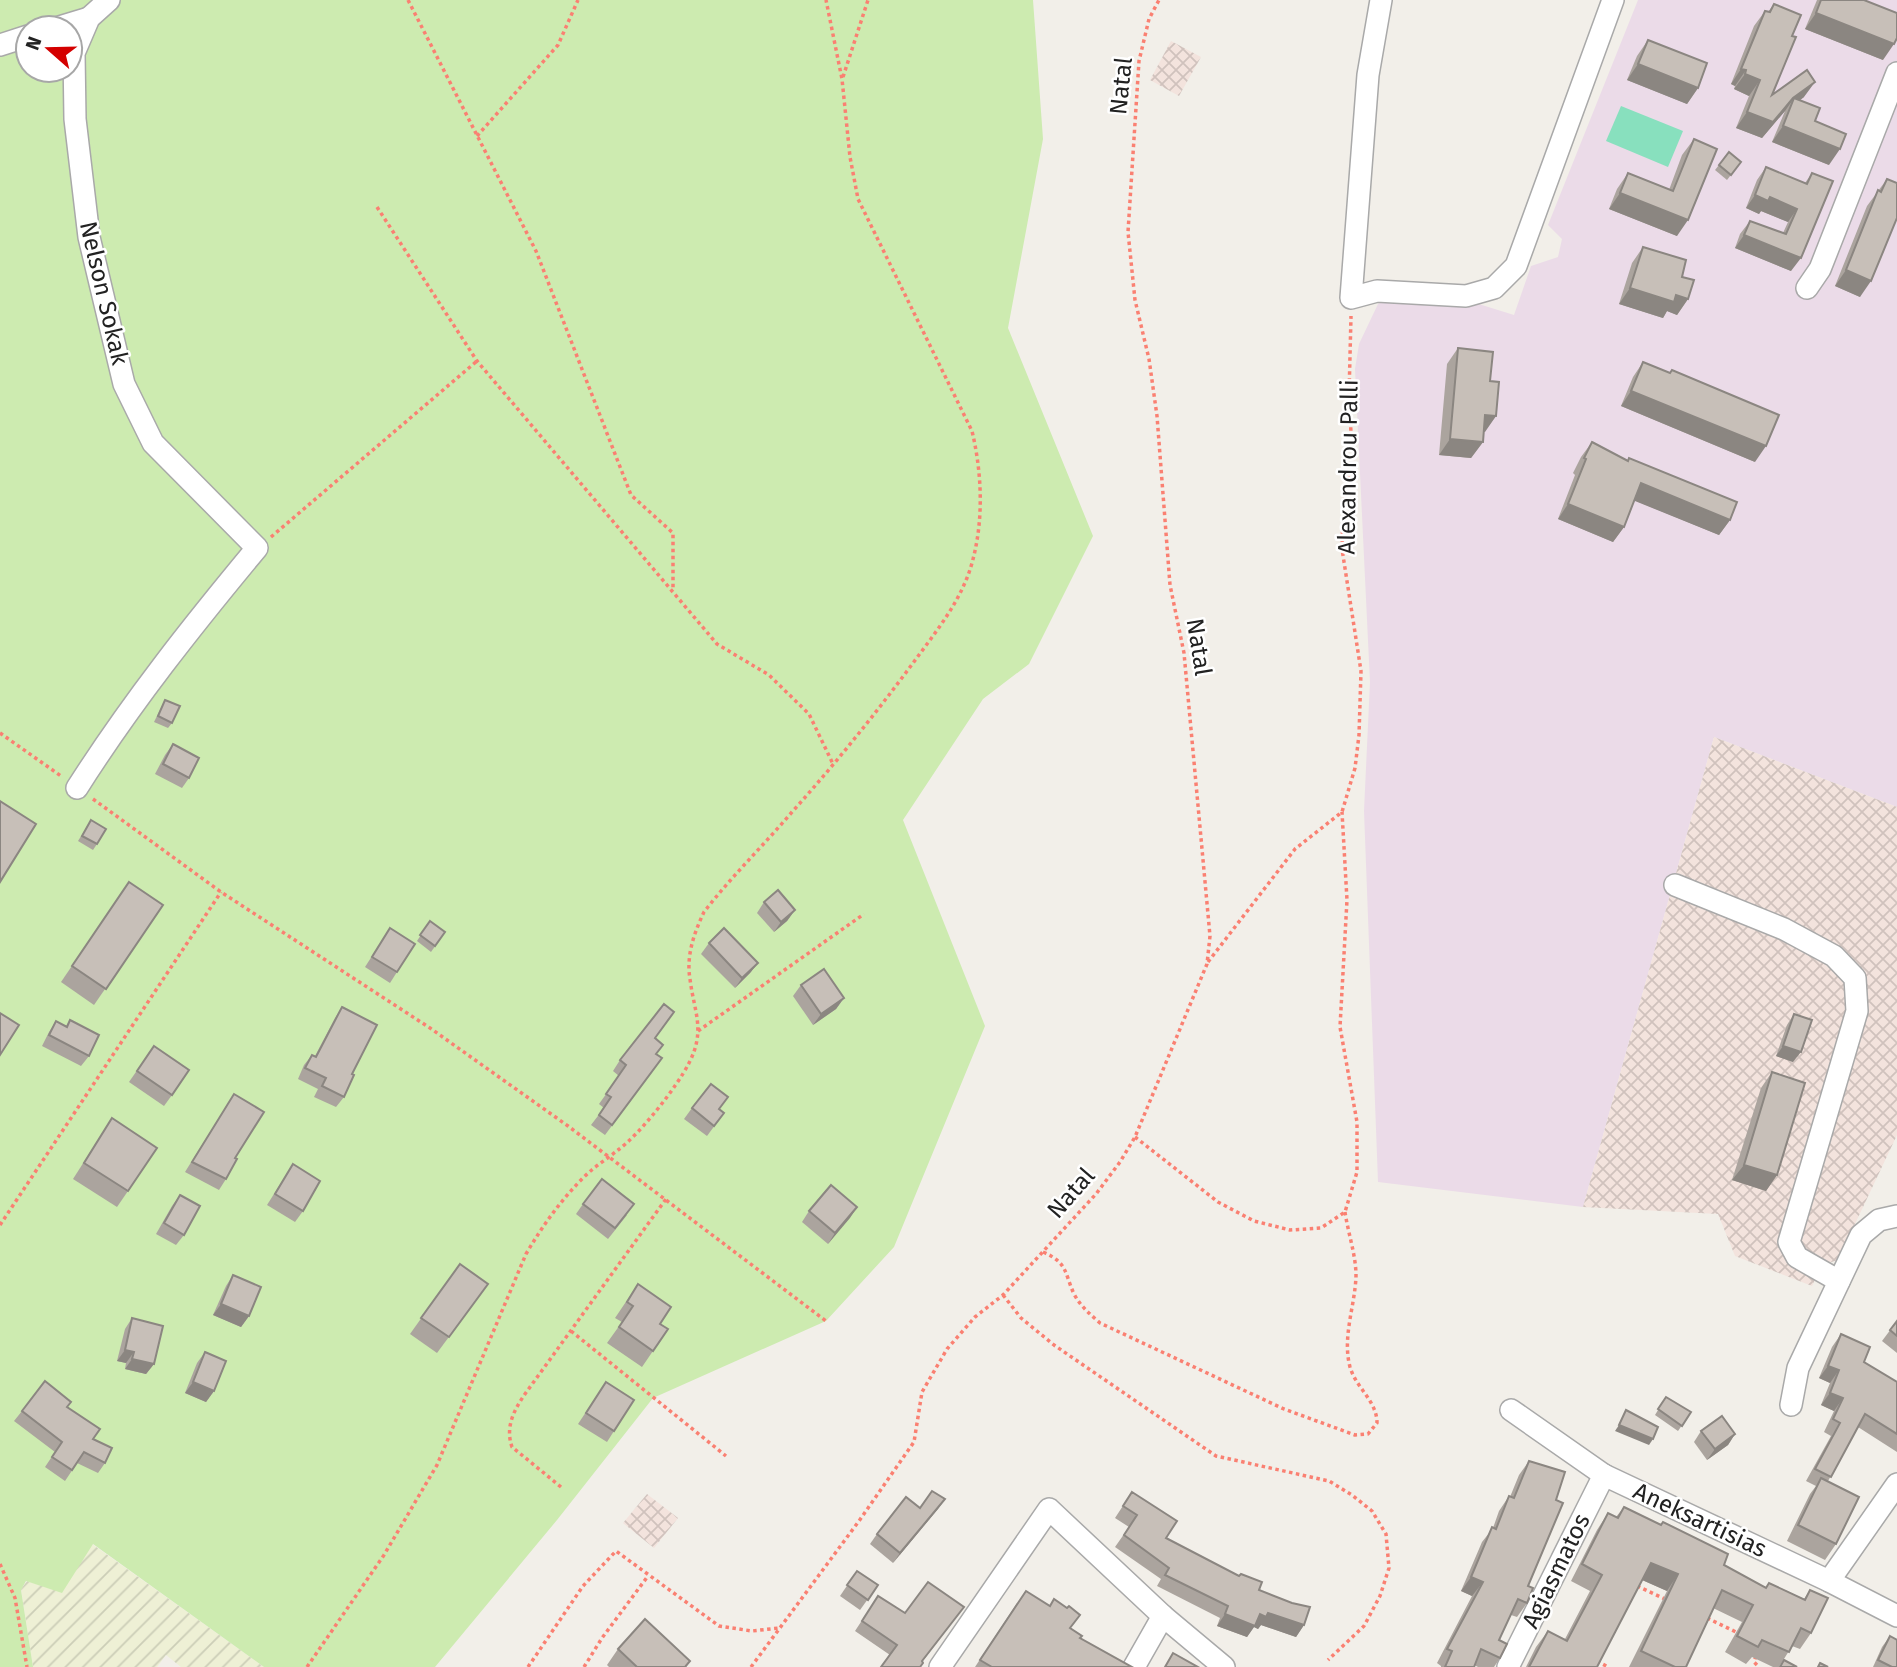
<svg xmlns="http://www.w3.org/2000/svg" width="1897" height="1667" font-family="'Fira Sans',sans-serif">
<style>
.industrial{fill:#ebdbe8}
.military{fill:url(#military-cross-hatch)}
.farmland{fill:url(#farmland-furrows)}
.grass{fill:#cdebb0;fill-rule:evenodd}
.pitch{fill:#88e0be}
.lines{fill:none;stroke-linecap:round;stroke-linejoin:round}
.minor-casing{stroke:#a9a9a9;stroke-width:24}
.path{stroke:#fa8072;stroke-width:3.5;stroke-dasharray:3.5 3.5;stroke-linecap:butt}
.minor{stroke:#fff;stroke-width:21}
.wall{fill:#aba49e}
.shaded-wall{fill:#8b8681}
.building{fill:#c7bfb8;stroke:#8b8681;stroke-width:2}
.labels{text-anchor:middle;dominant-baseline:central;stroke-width:5;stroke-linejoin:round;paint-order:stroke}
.street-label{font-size:24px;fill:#222;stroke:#fff}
</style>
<defs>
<pattern id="military-cross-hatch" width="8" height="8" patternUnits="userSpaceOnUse" patternTransform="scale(1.75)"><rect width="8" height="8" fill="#f3e3dd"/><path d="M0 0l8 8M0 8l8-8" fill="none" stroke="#d0c2bd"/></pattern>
<pattern id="farmland-furrows" width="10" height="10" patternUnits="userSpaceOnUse" patternTransform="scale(1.75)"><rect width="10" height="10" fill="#eef0d5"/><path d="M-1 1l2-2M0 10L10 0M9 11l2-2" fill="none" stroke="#ccceb7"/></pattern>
</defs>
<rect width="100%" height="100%" fill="#f2efe9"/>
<path class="industrial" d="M1638 0H1897V807L1714 737 1583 1207 1378 1182 1364 811 1370 682 1355 369 1359 344 1378 304 1394 297 1469 301 1514 315 1531 266 1558 257 1562 239 1548 225Z"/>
<g class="military">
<path d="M1171 41 1201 57 1179 96 1150 80Z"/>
<path d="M1714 737 1897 807V1135L1838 1260 1822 1265 1812 1286 1735 1256 1718 1214 1583 1207Z"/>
<path d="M647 1494 678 1518 654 1548 623 1523Z"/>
</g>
<path class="farmland" d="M92 1544 264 1667H181L166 1655 157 1667H33L21 1589 27 1581 62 1592Z"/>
<path class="grass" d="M0 0H1033L1043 139 1008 328 1093 536 1029 664 983 699 903 820 985 1026 894 1247 826 1321 653 1398 557 1520 435 1667H264L93 1544 62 1593 26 1581 21 1590 33 1667H0ZM28 28H70V70H28Z"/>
<path class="pitch" d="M1621 106 1683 131 1668 167 1606 141Z"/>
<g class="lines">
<g class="minor-casing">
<g id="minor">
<path d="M1381 0 1368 75 1351 298 1377 291 1466 296 1494 288 1516 266 1613 0"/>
<path d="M56 28 89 18"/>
<path d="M0 45 28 36"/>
<path d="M1807 288 1820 269 1897 73"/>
<path d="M77 788C131 703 193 625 257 548L153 443 124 384 89 237 75 119 74 53 89 18 109 0"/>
<path d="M1675 885 1784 929 1834 956 1855 978 1857 1011 1789 1242 1797 1257 1839 1281"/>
<path d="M1791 1405 1798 1368 1861 1235 1879 1220 1897 1216"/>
<path d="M1511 1410 1604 1475 1829 1581 1897 1616"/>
<path d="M1829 1581 1897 1484"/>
<path d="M940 1667 1049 1509 1163 1616 1224 1667"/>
<path d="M1134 1667 1163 1616"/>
<path d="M1508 1667 1604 1475"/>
</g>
</g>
<g class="path">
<path d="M408 0 536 251 631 495 673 533V590"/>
<path d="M843 77 868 0"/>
<path d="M477 136 558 45 578 0"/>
<path d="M377 207 477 361 717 644 769 675 809 714 833 764"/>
<path d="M271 537 477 361"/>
<path d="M0 733 61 776"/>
<path d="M93 799 221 892 430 1028 568 1126 826 1321"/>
<path d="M1208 962 1295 849 1342 812 1355 768 1359 735 1361 671 1342 549 1343 512 1352 451 1349 396 1351 316"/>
<path d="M698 1031 864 914"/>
<path d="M1135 1137 1218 1202 1254 1221 1290 1230 1321 1228 1345 1212 1357 1172V1122L1340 1027 1347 900 1342 812"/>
<path d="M0 1225 221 892"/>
<path d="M1043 1252C1068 1263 1064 1272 1074 1294 1081 1307 1090 1314 1100 1323L1284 1409 1355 1435 1368 1434 1377 1423C1377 1401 1356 1388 1350 1367 1342 1337 1355 1306 1356 1276 1356 1255 1348 1233 1345 1212"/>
<path d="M1003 1295 1021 1318 1054 1345 1216 1456 1329 1481 1352 1495 1372 1511 1386 1534 1389 1568 1380 1596 1364 1626 1328 1660"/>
<path d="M571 1331 726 1456"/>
<path d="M561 1487 512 1447C505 1427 514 1410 525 1394L666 1199"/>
<path d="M0 1564 15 1598 27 1667"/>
<path d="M1637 1586 1665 1599"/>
<path d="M1707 1618 1738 1633"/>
<path d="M1756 1656 1754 1662 1759 1667"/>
<path d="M1597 1661 1608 1667"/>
<path d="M307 1667 384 1555 437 1465 526 1254C543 1225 561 1200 584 1177 595 1166 607 1159 618 1150 640 1134 677 1087 689 1063 706 1030 694 1012 690 979 686 956 694 933 704 912 731 877 763 846 792 812 836 763 877 712 916 659 938 629 962 599 972 563 984 520 982 473 972 431L858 199 850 157 842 79 826 0"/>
<path d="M528 1667 583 1586 616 1551 719 1626 752 1631 779 1628"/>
<path d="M584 1667 602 1638 648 1576"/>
<path d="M751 1667 859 1521 914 1442 922 1392 947 1349 975 1317 1003 1295 1096 1194 1120 1162 1135 1137 1207 964 1210 936 1184 653 1170 585 1157 416 1149 359 1135 300 1128 232 1139 61 1149 19 1159 0"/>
</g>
<use href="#minor" class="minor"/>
</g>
<g class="wall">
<path d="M1817 0H1864L1883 60 1805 29Z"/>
<path d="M1774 4 1792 36 1772 95 1804 97 1800 100 1815 121 1829 165 1772 142 1785 111 1762 138 1736 128 1749 96 1734 89 1735 86 1731 84 1754 26 1765 11 1768 12Z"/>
<path d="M1648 40 1698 88 1687 104 1627 80 1637 56Z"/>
<path d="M1694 139 1677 236 1609 209 1617 189 1628 173 1669 190 1682 155Z"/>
<path d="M1741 162 1727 180 1715 170 1719 165Z"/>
<path d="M1766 167 1805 183 1812 173 1791 271 1735 248 1740 234 1750 221 1783 233 1788 222 1761 211 1759 214 1746 208 1757 180Z"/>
<path d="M1887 179 1860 297 1835 286 1867 206Z"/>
<path d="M1643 247 1688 299 1677 315 1667 311 1663 318 1619 304 1632 263Z"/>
<path d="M1458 348 1490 381 1496 416 1484 432 1483 442 1471 458 1439 455 1447 364Z"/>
<path d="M1643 362 1670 373 1672 370 1755 462 1621 406 1633 377Z"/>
<path d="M1592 442 1730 520 1719 535 1634 500 1624 527 1613 542 1558 519 1575 475 1573 473 1581 457Z"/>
<path d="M165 700 172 723 168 728 154 722Z"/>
<path d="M173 744 189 778 182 788 155 774 165 755Z"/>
<path d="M91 820 97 844 93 850 78 841Z"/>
<path d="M129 882 163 905 94 1005 61 982Z"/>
<path d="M764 902 795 910 787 921 774 932 757 913Z"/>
<path d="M430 921 445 932 431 952 417 941Z"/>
<path d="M390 928 397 972 390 983 365 967Z"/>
<path d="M709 943 758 963 750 973 735 988 701 954Z"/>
<path d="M801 985 844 998 836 1009 813 1025 793 996Z"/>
<path d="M342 1007 352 1074 344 1097 336 1107 314 1097 318 1089 298 1079 304 1065 312 1055 315 1056 335 1018Z"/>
<path d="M1794 1014 1793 1062 1776 1056 1787 1025Z"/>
<path d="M70 1020 89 1056 81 1066 42 1046 49 1032 56 1021 66 1026Z"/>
<path d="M655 1039 657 1054 662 1058 605 1135 591 1125 604 1108 599 1104 619 1076 613 1071 620 1060Z"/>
<path d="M154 1046 172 1095 164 1106 129 1082Z"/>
<path d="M1772 1072 1777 1175 1766 1191 1732 1180 1761 1088Z"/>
<path d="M234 1094 235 1158 226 1179 219 1190 185 1172Z"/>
<path d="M692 1108 719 1109 724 1113 707 1136 684 1119Z"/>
<path d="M112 1118 128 1191 117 1207 73 1179Z"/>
<path d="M293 1164 303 1211 295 1222 267 1205Z"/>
<path d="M180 1195 184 1235 176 1245 156 1234 172 1206Z"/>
<path d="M583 1204 627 1215 608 1239 576 1214Z"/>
<path d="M857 1207 828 1244 802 1222 809 1211Z"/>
<path d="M460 1264 488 1284 437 1353 410 1334Z"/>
<path d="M233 1275 249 1316 241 1327 213 1315 226 1286Z"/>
<path d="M638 1284 660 1324 668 1329 642 1367 607 1343 622 1322 615 1318Z"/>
<path d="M132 1318 154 1364 146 1374 125 1369 126 1363 117 1361 125 1329Z"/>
<path d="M1897 1321V1353L1882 1341Z"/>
<path d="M1841 1334 1864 1362 1897 1382V1452L1858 1427 1828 1481 1836 1544 1825 1560 1787 1541 1810 1494 1816 1486 1806 1481 1831 1436 1824 1432 1834 1411 1821 1405 1830 1383 1819 1378 1832 1347Z"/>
<path d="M205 1352 214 1391 206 1402 185 1393 197 1363Z"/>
<path d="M606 1382 614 1431 607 1442 578 1424Z"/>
<path d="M1666 1397 1691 1412 1678 1431 1655 1415Z"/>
<path d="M67 1407 93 1439 105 1463 98 1473 77 1463 65 1481 45 1467 55 1452 14 1421 22 1411Z"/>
<path d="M1701 1431 1735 1434 1728 1445 1707 1460 1694 1442Z"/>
<path d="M1529 1461 1527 1603 1517 1617 1511 1615 1499 1640 1500 1658 1494 1667H1478L1474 1665V1667H1441V1666L1437 1663 1472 1596 1461 1591 1482 1542 1493 1528 1499 1511 1509 1496 1510 1497 1519 1475Z"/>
<path d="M1132 1492 1166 1538 1239 1576 1241 1574 1304 1625 1296 1637 1261 1625 1258 1629 1254 1627 1247 1637 1217 1626 1220 1618 1157 1586 1161 1579 1115 1547 1129 1527 1115 1518Z"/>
<path d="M945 1499 893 1563 870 1544 877 1534Z"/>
<path d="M1624 1507 1724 1565 1765 1588 1769 1583 1804 1599 1810 1590 1811 1633 1800 1649 1792 1646 1779 1667H1773L1752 1657 1746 1664 1725 1652 1742 1622 1713 1608 1686 1667H1629L1667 1591 1642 1580 1597 1667H1526L1536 1647 1548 1631 1565 1639 1590 1591 1571 1581 1597 1530 1608 1513 1616 1517Z"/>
<path d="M857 1571 878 1585 860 1610 840 1596Z"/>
<path d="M878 1596 905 1613 964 1607 922 1662 890 1655 855 1631Z"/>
<path d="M1017 1603 1050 1606 1080 1638 1132 1667H975Z"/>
<path d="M1890 1636 1897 1667H1873L1882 1647Z"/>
<path d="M618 1649 690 1661 686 1667H609L607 1665Z"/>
</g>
<g class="shaded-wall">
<path d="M1816 13 1894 44 1883 60 1805 29Z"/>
<path d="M1638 64 1698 88 1687 104 1627 80Z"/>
<path d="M1741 69 1746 70 1735 86 1731 84Z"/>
<path d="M1745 74 1760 80 1749 96 1734 89Z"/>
<path d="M1815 82 1804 97 1791 107 1794 98 1785 111 1762 138 1736 128 1747 112 1793 98Z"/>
<path d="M1783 126 1840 149 1829 165 1772 142Z"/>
<path d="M1620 193 1688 220 1677 236 1609 209Z"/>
<path d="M1755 195 1770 197 1797 209 1788 222 1761 211 1759 214 1746 208Z"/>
<path d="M1744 235 1801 258 1791 271 1735 248Z"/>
<path d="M1846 270 1871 281 1860 297 1835 286Z"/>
<path d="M1630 288 1676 295 1688 299 1677 315 1667 311 1663 318 1619 304Z"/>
<path d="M1631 391 1766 446 1755 462 1621 406Z"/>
<path d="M1485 415 1496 416 1485 432 1474 431Z"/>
<path d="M1450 439 1483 442 1471 458 1439 455Z"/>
<path d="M1641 483 1730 520 1719 535 1630 499Z"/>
<path d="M1568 504 1624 527 1613 542 1558 519Z"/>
<path d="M795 910 787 921 774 932 781 922Z"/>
<path d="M758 963 750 973 735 988 742 978Z"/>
<path d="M844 998 836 1009 813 1025 821 1014Z"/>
<path d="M1783 1046 1801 1052 1793 1062 1776 1056Z"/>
<path d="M1744 1165 1777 1175 1766 1191 1732 1180Z"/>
<path d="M857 1207 850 1218 828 1244 835 1233Z"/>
<path d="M221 1304 249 1316 241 1327 213 1315Z"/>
<path d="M125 1350 134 1352 126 1363 117 1361Z"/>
<path d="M132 1359 154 1364 146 1374 125 1369Z"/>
<path d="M1828 1366 1839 1370 1830 1383 1819 1378Z"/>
<path d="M193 1382 214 1391 206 1402 185 1393Z"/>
<path d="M1830 1393 1843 1398 1834 1411 1821 1405Z"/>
<path d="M1619 1425 1653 1439 1649 1445 1615 1431Z"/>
<path d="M1735 1434 1728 1445 1707 1460 1715 1449Z"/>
<path d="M945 1499 938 1509 893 1563 900 1553Z"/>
<path d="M1651 1563 1678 1574 1667 1591 1640 1579Z"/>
<path d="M1471 1577 1483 1582 1472 1596 1461 1591Z"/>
<path d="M1268 1613 1304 1625 1296 1637 1261 1625 1258 1629 1254 1627 1247 1637 1217 1626 1225 1614H1260Z"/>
</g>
<g class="building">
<path d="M1821 0H1864L1897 13V38L1894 44 1816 13Z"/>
<path d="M1774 4 1801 15 1792 36 1796 37 1772 95 1807 70 1815 82 1793 98 1773 122 1747 112 1760 80 1745 74 1746 70 1741 69 1765 11 1770 12Z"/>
<path d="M1648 40 1707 63 1698 88 1638 64Z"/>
<path d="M1794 98 1820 108 1815 121 1846 134 1840 149 1783 126Z"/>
<path d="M1694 139 1717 149 1688 220 1620 193 1628 173 1673 191Z"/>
<path d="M1729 152 1741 162 1731 175 1719 165Z"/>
<path d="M1766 167 1807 184 1812 173 1833 181 1801 258 1744 235 1750 221 1786 234 1797 209 1770 197 1768 201 1755 195Z"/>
<path d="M1887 179 1897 183V218L1871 281 1846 270 1878 190 1881 192Z"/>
<path d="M1643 247 1686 260 1682 277 1694 280 1688 299 1676 295 1674 302 1630 288Z"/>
<path d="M1458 348 1493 352 1490 381 1499 382 1496 416 1485 415 1483 442 1450 439Z"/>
<path d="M1643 362 1670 373 1672 370 1779 415 1766 446 1631 391Z"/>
<path d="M1592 442 1628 461 1629 458 1737 502 1730 520 1641 483 1624 527 1568 504 1586 459 1584 458Z"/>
<path d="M165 700 180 706 172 723 158 716Z"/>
<path d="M173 744 199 758 189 778 163 764Z"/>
<path d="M0 801 36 824 0 882Z"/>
<path d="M91 820 106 829 97 844 82 836Z"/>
<path d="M129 882 163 905 106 989 72 966Z"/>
<path d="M778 890 795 910 781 922 764 902Z"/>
<path d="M430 921 445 932 435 946 420 935Z"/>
<path d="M390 928 415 944 397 972 372 957Z"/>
<path d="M724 928 758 963 742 978 709 943Z"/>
<path d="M824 969 844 998 821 1014 801 985Z"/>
<path d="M664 1004 674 1012 655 1038 663 1045 656 1054 662 1058 612 1125 599 1115 611 1097 606 1094 626 1065 620 1060Z"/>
<path d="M342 1007 377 1025 352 1074 354 1075 344 1097 322 1086 326 1078 305 1068 312 1055 316 1057Z"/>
<path d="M0 1013 19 1025 0 1055Z"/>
<path d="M1794 1014 1812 1020 1801 1052 1783 1046Z"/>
<path d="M70 1020 99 1035 89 1056 49 1035 56 1021 67 1027Z"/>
<path d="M154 1046 189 1070 172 1095 137 1071Z"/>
<path d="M1772 1072 1805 1083 1777 1175 1744 1165Z"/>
<path d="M711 1084 728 1097 719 1109 724 1113 714 1126 692 1108Z"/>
<path d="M234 1094 264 1112 235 1158 237 1159 226 1179 192 1162Z"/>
<path d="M112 1118 157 1148 128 1191 84 1163Z"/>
<path d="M293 1164 320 1181 303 1211 275 1194Z"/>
<path d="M602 1179 634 1204 615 1228 583 1204Z"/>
<path d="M831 1185 857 1207 835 1233 809 1211Z"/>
<path d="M180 1195 200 1206 184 1235 164 1223Z"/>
<path d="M460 1264 488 1284 449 1337 421 1318Z"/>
<path d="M233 1275 261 1287 249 1316 221 1304Z"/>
<path d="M638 1284 671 1307 660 1324 668 1329 653 1351 619 1327 633 1306 627 1302Z"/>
<path d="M132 1318 163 1326 154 1364 132 1359 134 1352 125 1350Z"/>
<path d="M1897 1321V1336L1890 1330Z"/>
<path d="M1841 1334 1870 1347 1864 1362 1897 1382V1434L1865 1414 1831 1477 1815 1469 1840 1423 1833 1419 1843 1398 1830 1393 1839 1370 1828 1366Z"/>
<path d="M205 1352 226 1361 214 1391 193 1382Z"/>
<path d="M45 1381 71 1402 67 1407 100 1429 93 1439 112 1448 105 1463 84 1452 72 1470 52 1457 62 1442 22 1411Z"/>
<path d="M606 1382 634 1400 614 1431 586 1413Z"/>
<path d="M1666 1397 1691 1412 1682 1426 1658 1409Z"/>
<path d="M1626 1410 1658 1427 1653 1439 1619 1425Z"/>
<path d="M1722 1416 1735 1434 1715 1449 1701 1431Z"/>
<path d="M1529 1461 1565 1472 1556 1500 1563 1503 1528 1586 1533 1588 1527 1603 1518 1599 1499 1640 1507 1644 1500 1658 1481 1649 1474 1667H1445L1452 1651 1447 1649 1483 1582 1471 1577 1492 1527 1496 1529 1509 1496 1514 1498Z"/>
<path d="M1821 1478 1859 1497 1836 1544 1798 1525Z"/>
<path d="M932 1491 945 1499 900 1553 877 1534 906 1497 920 1508Z"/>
<path d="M1132 1492 1177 1521 1166 1538 1239 1576 1241 1574 1262 1582 1259 1590 1292 1603 1310 1607 1304 1625 1268 1613 1266 1617 1260 1614 1255 1626 1225 1614 1228 1606 1165 1575 1169 1568 1124 1535 1137 1515 1123 1506Z"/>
<path d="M1624 1507 1661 1525 1663 1522 1728 1554 1724 1565 1766 1588 1769 1583 1805 1600 1810 1590 1828 1598 1811 1633 1801 1628 1789 1652 1762 1640 1758 1647 1737 1636 1753 1605 1722 1590 1686 1667H1675L1641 1651 1678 1574 1651 1563 1597 1667H1529L1548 1631 1567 1641 1602 1575 1582 1564 1608 1513 1618 1518Z"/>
<path d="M857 1571 878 1585 868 1600 847 1585Z"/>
<path d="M928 1582 964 1607 922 1661 923 1663 920 1667H881L897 1645 862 1621 878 1596 905 1613Z"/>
<path d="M1026 1591 1050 1606 1054 1599 1067 1608 1069 1606 1080 1615 1070 1628 1082 1636 1080 1638 1132 1667H992L980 1660Z"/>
<path d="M645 1619 690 1661 685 1667H637L618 1649Z"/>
<path d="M1890 1636 1897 1640V1667H1892L1878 1660Z"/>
<path d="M1173 1653 1198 1667H1165Z"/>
<path d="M1784 1660 1797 1667H1780Z"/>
<path d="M1820 1663 1828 1667H1818Z"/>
</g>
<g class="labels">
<g class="street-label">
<text transform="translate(1121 86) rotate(-84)">Natal</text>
<text transform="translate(104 293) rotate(77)">Nelson Sokak</text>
<text transform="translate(1348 467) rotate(-89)">Alexandrou Palli</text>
<text transform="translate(1199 647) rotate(81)">Natal</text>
<text transform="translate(1071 1193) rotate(-49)">Natal</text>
<text transform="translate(1700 1520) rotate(25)">Aneksartisias</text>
<text transform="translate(1556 1571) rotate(-64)">Agiasmatos</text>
</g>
</g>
<g transform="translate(49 49) rotate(290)"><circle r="33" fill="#ffffff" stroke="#a7a7a7" stroke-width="2"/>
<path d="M0-5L12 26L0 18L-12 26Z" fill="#d40000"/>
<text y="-10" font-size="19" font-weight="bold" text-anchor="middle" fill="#222222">N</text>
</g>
</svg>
